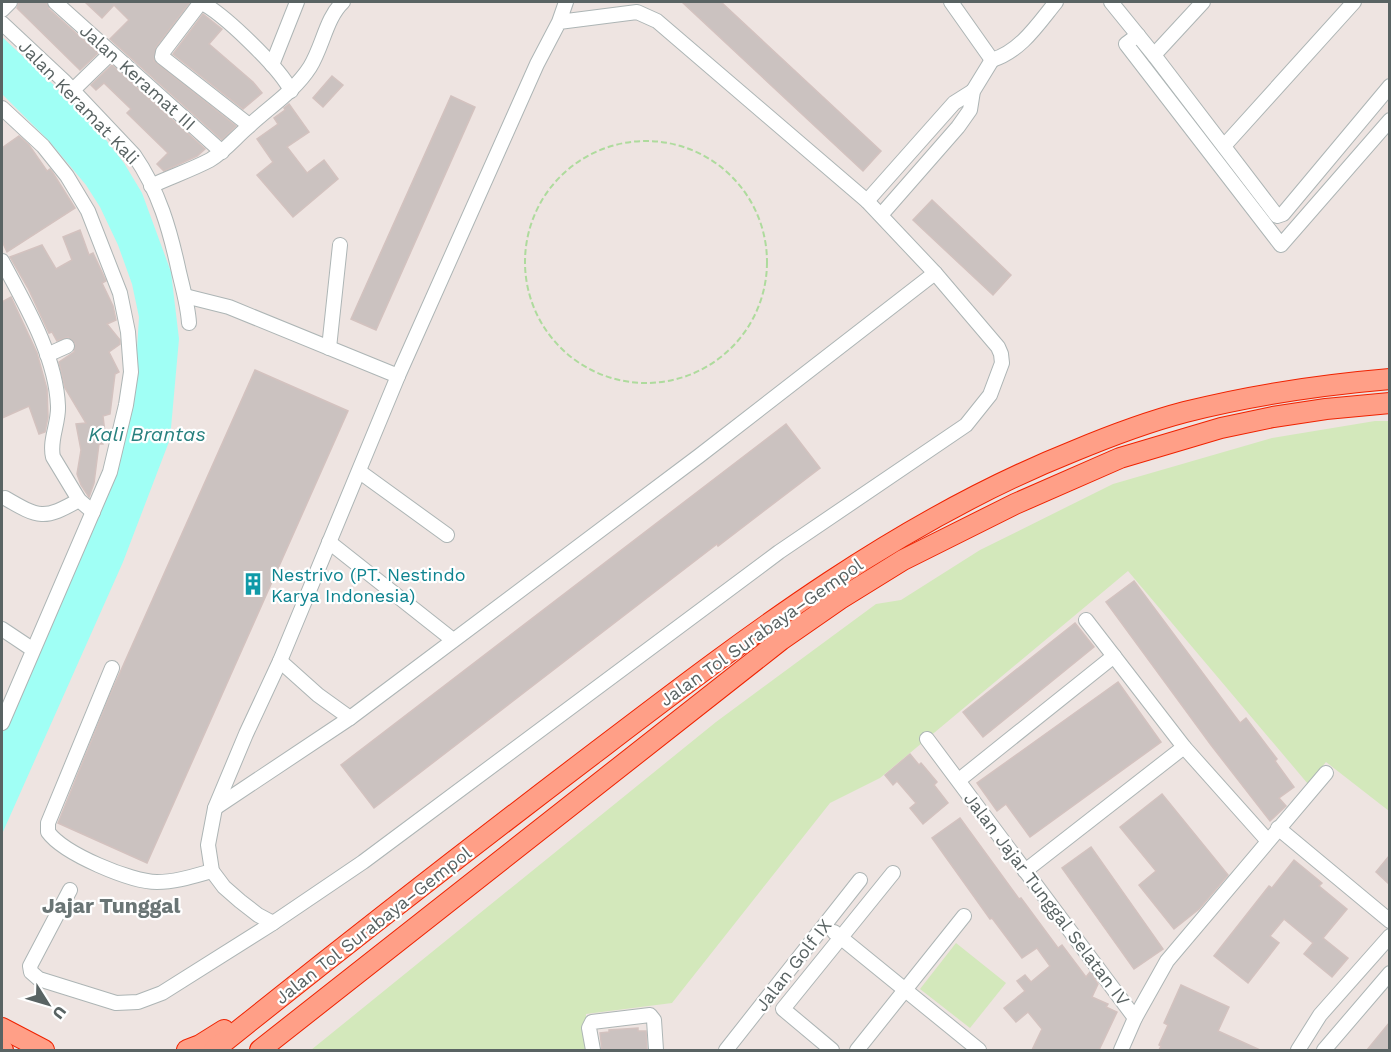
<svg xmlns="http://www.w3.org/2000/svg" width="1391" height="1052" font-family="'Work Sans',sans-serif">
<style>
.green{fill:#d3e8bb}
.water{fill:#a0fff5}
.building{fill:#cbc2c0;stroke:#d3c2bf;stroke-width:1.5}
.lines{fill:none;stroke-linecap:round;stroke-linejoin:round}
.minor-casing{stroke:#adb5b5;stroke-width:16}
.highway-casing{stroke:#ef2200;stroke-width:22}
.path{stroke:#aedb9d;stroke-width:2;stroke-dasharray:6 3;stroke-linecap:butt}
.minor{stroke:#fff;stroke-width:14}
.highway{stroke:#ff9f87;stroke-width:20}
.labels{text-anchor:middle;dominant-baseline:central;stroke-width:4.5;stroke-linejoin:round;paint-order:stroke}
.street-label{font-size:18px;fill:#596363;stroke:#fff}
.culture-label{font-size:18px;fill:#0d838f;stroke:#fff;text-anchor:start}
.water-label{font-size:20px;font-style:italic;fill:#28817f;stroke:#fff}
.quarter-label{font-size:21px;font-weight:bold;fill:#6a7575;stroke:#fff}
</style>
<rect width="100%" height="100%" fill="#eee4e1"/>
<g class="green">
<path d="M1375 421H1389V811L1326 762 1308 784 1128 571 880 778 830 803 672 1003 586 1014 587 1050H311L716 722 876 604 901 600 980 550 1113 484 1272 438Z"/>
<path d="M956 943 1006 983 970 1028 920 989Z"/>
</g>
<path class="water" d="M2 37 56 87 96 127 124 163 142 193 171 272 179 339 170 439 123 562 2 834V734L84 540 134 399 139 317 132 284 118 245 100 207 86 185 50 142 2 94Z"/>
<g class="building">
<path d="M19 2H46L49 9 98 53 80 70 17 8Z"/>
<path d="M85 2H190L156 47 154 61 236 126 222 140 110 39 129 20 114 5 102 18Z"/>
<path d="M682 2H721L881 151 863 171Z"/>
<path d="M203 14 222 29 209 44 253 82 262 93 243 109 173 54Z"/>
<path d="M112 65 205 149 197 156 164 171 157 164 168 153 127 113 131 109 104 83 96 90 91 85Z"/>
<path d="M332 76 343 85 323 107 313 98Z"/>
<path d="M451 96 475 107 376 330 351 319Z"/>
<path d="M289 104 309 132 287 147 307 173 324 160 338 179 293 217 257 175 273 162 257 139 278 124 274 118 285 110 284 108Z"/>
<path d="M19 136 29 145 47 171 50 169 53 173 75 208 7 252 2 241V148Z"/>
<path d="M932 200 1011 275 993 295 913 220Z"/>
<path d="M80 230 89 255 93 253 106 281 102 283 113 306 116 320 107 324 120 340V344L109 352 119 372 115 374 110 414 103 416 105 433H102L103 444H99L94 483 89 497 81 485 77 474 81 450 76 424 86 423 65 388 59 362 74 352 75 343 68 337 57 341 52 332 49 333 28 288 10 257 42 245 56 269 72 260 63 237Z"/>
<path d="M11 297 37 353 47 389 48 417 45 432 39 434 29 406 2 418V302Z"/>
<path d="M255 370 348 411 147 863 58 823 110 695Z"/>
<path d="M786 424 820 468 718 546 717 544 374 808 341 765Z"/>
<path d="M1134 581 1240 723 1246 718 1277 759 1275 761 1294 787 1279 798 1286 806 1270 821 1211 745 1106 602Z"/>
<path d="M1075 623 1094 647 983 737 963 712Z"/>
<path d="M1118 682 1161 742 1030 837 1006 804 997 811 977 783Z"/>
<path d="M910 754 919 765 921 763 937 782 934 785 948 803 923 824 910 808 916 803 897 781 893 785 885 775Z"/>
<path d="M1162 794 1228 875 1199 909 1174 929 1139 885 1156 871 1120 827Z"/>
<path d="M960 818 1019 899 1021 898 1058 948 1062 945 1086 977 1090 972 1098 984 1092 997 1108 1004 1106 1007 1117 1012 1099 1050H1032L1042 1029 1028 1012 1016 1022 1004 1008 1025 991 1017 981 1025 975 1031 982 1050 966 1037 948 1022 958 992 918 990 919 932 838Z"/>
<path d="M1091 847 1163 949 1134 969 1062 868Z"/>
<path d="M1389 856V884L1376 872Z"/>
<path d="M1294 860 1322 883 1319 886 1347 909 1323 938 1348 958 1332 977 1304 954 1313 943 1284 919 1270 936 1279 943 1248 983 1214 956 1269 886 1272 888Z"/>
<path d="M1181 985 1229 1007 1218 1031 1260 1050H1159L1161 1046 1159 1045 1168 1025 1164 1023Z"/>
<path d="M1389 1023V1050H1367Z"/>
<path d="M638 1028V1031H646L647 1050H602L600 1033 609 1032V1030Z"/>
</g>
<g class="lines">
<g class="minor-casing">
<g id="minor">
<path d="M55 2 222 152"/>
<path d="M200 2C222 12 281 69 291 91"/>
<path d="M201 2 163 52 162 57 249 125"/>
<path d="M951 2 992 60C1021 51 1038 24 1056 2"/>
<path d="M1111 2 1154 55 1277 216 1283 214 1390 86"/>
<path d="M2 10 10 2"/>
<path d="M559 22 637 12 657 21 867 201 935 273 998 347 1001 354 1002 363 990 395 966 425 779 552 363 862 273 923 258 915 240 901 224 887 212 871 208 845 215 808 246 734 280 661 398 376 537 64 559 22 566 2"/>
<path d="M2 23 64 81 134 155C159 191 170 230 179 272 183 289 188 306 189 323"/>
<path d="M1138 35 1126 44 1281 245 1390 120"/>
<path d="M1154 55 1203 2"/>
<path d="M272 65 297 2"/>
<path d="M73 90 111 53"/>
<path d="M2 108 43 146 67 176 88 211 120 293 128 332 131 372 126 405 110 472 2 723"/>
<path d="M1224 146 1354 2"/>
<path d="M151 186C170 177 191 170 210 160 225 151 235 138 248 127 269 107 294 92 310 67 323 46 326 18 343 2"/>
<path d="M867 201 954 103 973 91"/>
<path d="M881 215 958 127 970 110 973 91 992 60"/>
<path d="M2 261C25 304 56 356 58 406 59 423 49 440 53 457L79 500 93 512"/>
<path d="M185 296 229 307 398 376"/>
<path d="M329 348 340 245"/>
<path d="M47 355 67 346"/>
<path d="M360 472 447 535"/>
<path d="M5 498C39 518 44 520 79 500"/>
<path d="M329 542 453 640"/>
<path d="M1086 620 1184 747 1267 840"/>
<path d="M2 629 32 649"/>
<path d="M280 661 318 695 350 718"/>
<path d="M112 668 48 823V832C64 854 131 882 157 882 176 882 194 876 212 871"/>
<path d="M927 739 1135 1018"/>
<path d="M959 780 1114 656"/>
<path d="M215 808 350 718 699 456 935 273"/>
<path d="M1278 828 1390 921"/>
<path d="M1025 871 1184 747"/>
<path d="M70 890 30 966 31 972 39 979 116 1003 138 1002 162 993 273 923"/>
<path d="M834 932 979 1050"/>
<path d="M593 1050 589 1028 592 1022 650 1015 654 1020 656 1050"/>
<path d="M726 1050 860 880"/>
<path d="M832 1050 783 1009 893 873"/>
<path d="M857 1050 964 916"/>
<path d="M1121 1050 1135 1018 1167 961 1326 773"/>
<path d="M1298 1050 1320 1015 1390 936"/>
<path d="M1324 1050 1390 973"/>
</g>
</g>
<g class="highway-casing">
<g id="highway">
<path d="M2 1028 44 1050"/>
<path d="M2 1049 3 1050"/>
<path d="M187 1050 200 1045 224 1030"/>
<path d="M214 1050C340 949 467 850 596 752 747 637 896 522 1074 451 1110 436 1147 422 1185 412 1252 395 1320 385 1390 379"/>
<path d="M260 1050 781 640 840 599 903 560 1015 504 1120 458 1221 428 1273 417 1326 409 1390 403"/>
</g>
</g>
<circle class="path" cx="646" cy="262" r="121"/>
<use href="#minor" class="minor"/>
<use href="#highway" class="highway"/>
</g>
<defs>
<g id="building-bare" transform="scale(1.8)"><path d="M-4-6H4V6H1V3H-1V6H-4ZM-2.5-4.3h1.7v1.8h-1.7ZM.8-4.3h1.7v1.8H.8ZM-2.5-1h1.7V.8h-1.7ZM.8-1h1.7V.8H.8Z" fill="#0f9aa8" stroke="#fff" stroke-width="2.5" paint-order="stroke"/></g>
</defs>
<g fill-rule="evenodd">
<use href="#building-bare" x="253" y="584"/>
</g>
<g class="labels">
<g class="street-label">
<text transform="translate(138 77) rotate(42)">Jalan Keramat III</text>
<text transform="translate(79 102) rotate(46)">Jalan Keramat Kali</text>
<text transform="translate(761 632) rotate(-35)">Jalan Tol Surabaya–Gempol</text>
<text transform="translate(1047 899) rotate(53)">Jalan Jajar Tunggal Selatan IV</text>
<text transform="translate(373 925) rotate(-38)">Jalan Tol Surabaya–Gempol</text>
<text transform="translate(793 965) rotate(-52)">Jalan Golf IX</text>
</g>
<g class="culture-label">
<text x="271" y="574">Nestrivo (PT. Nestindo<tspan x="271" dy="21">Karya Indonesia)</tspan></text>
</g>
<g class="water-label">
<text x="147" y="434">Kali Brantas</text>
</g>
<g class="quarter-label">
<text x="111" y="905">Jajar Tunggal</text>
</g>
</g>
<rect width="1391" height="1052" fill="none" stroke="#596363" stroke-width="6"/>
<g transform="translate(48 1004) rotate(127)" stroke="#ffffff" stroke-width="4.5" paint-order="stroke">
<path d="M0-4.5L10 22L0 15L-10 22Z" fill="#596363"/>
<text y="-9" font-size="16" font-weight="bold" text-anchor="middle" fill="#596363">U</text>
</g>
</svg>
